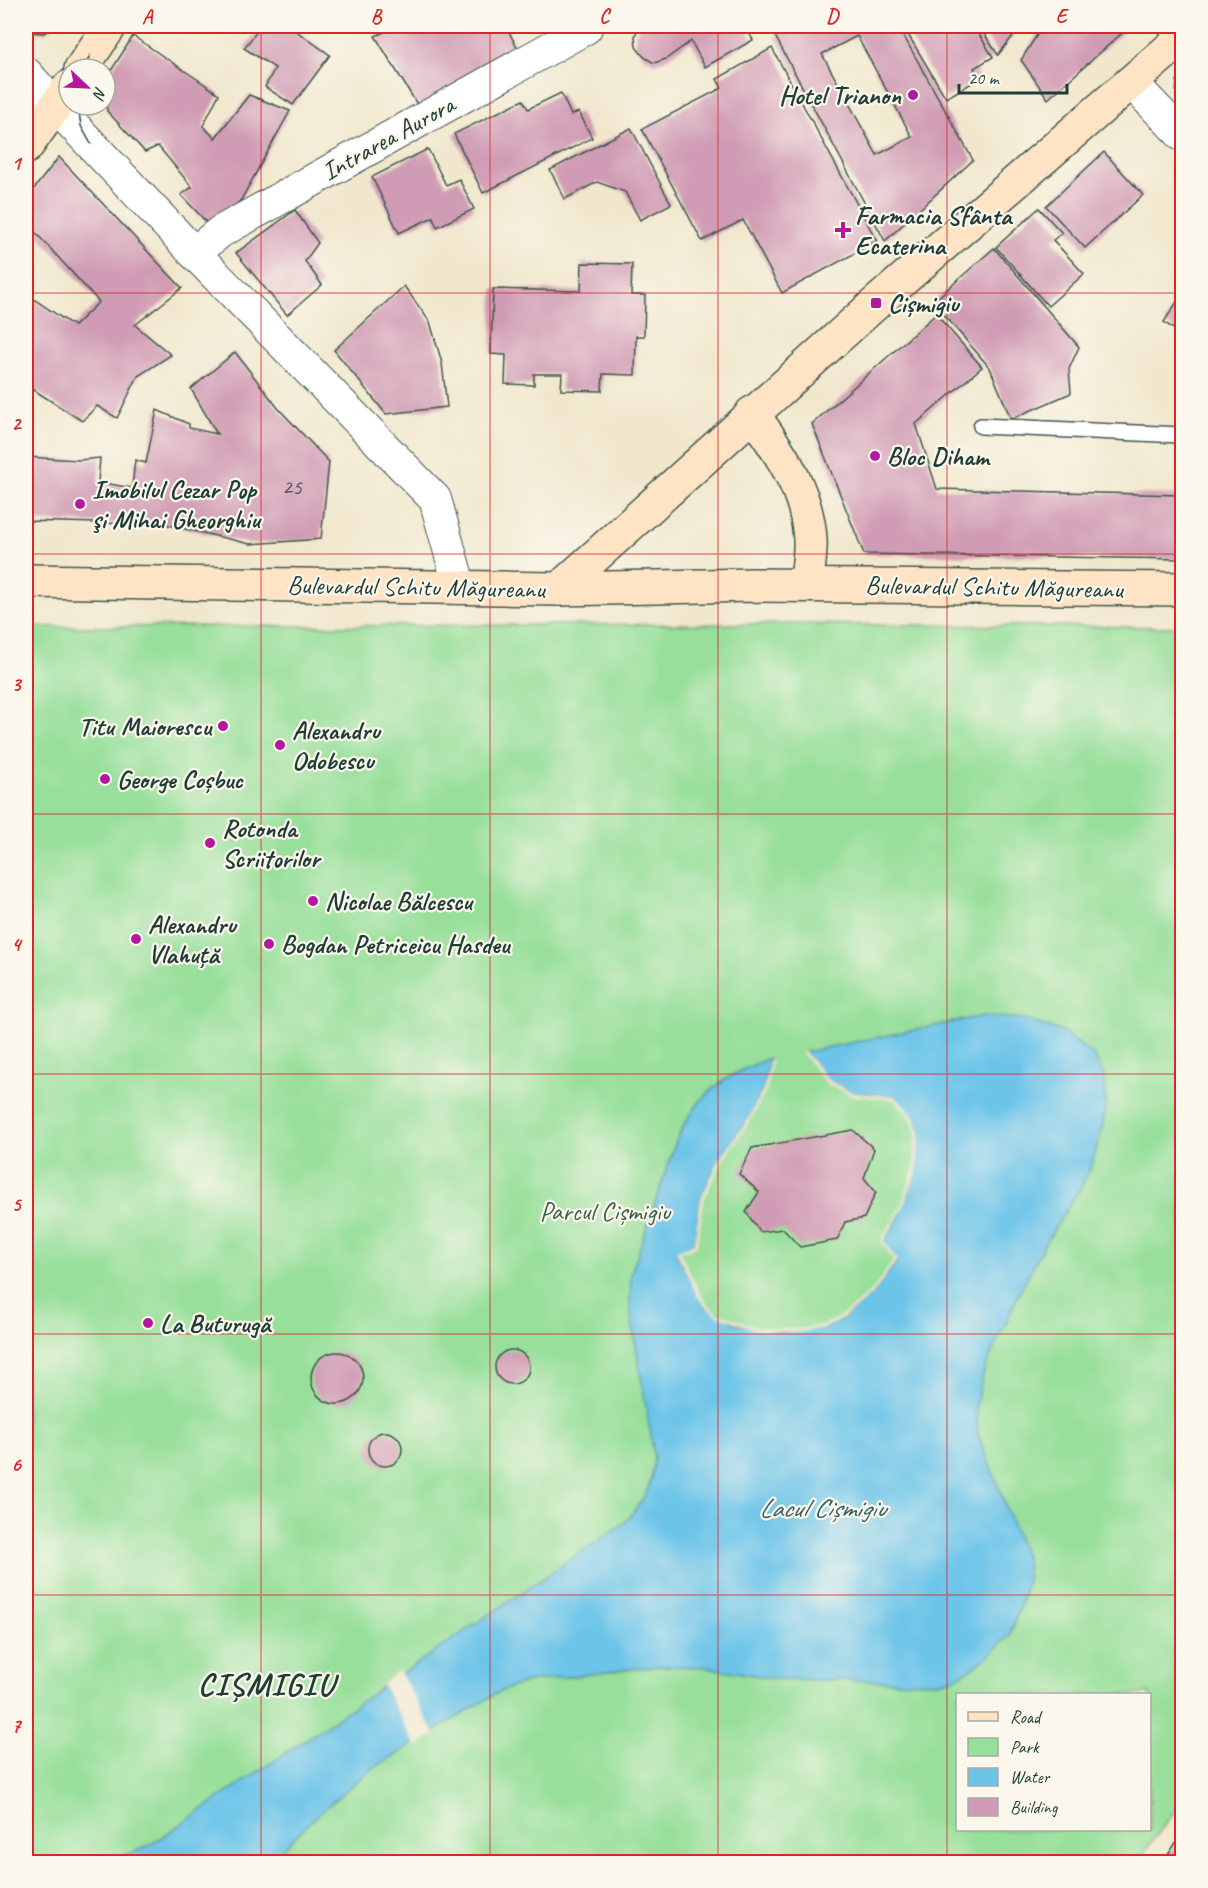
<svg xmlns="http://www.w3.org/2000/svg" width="1208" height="1888" font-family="Caveat,sans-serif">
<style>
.green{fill:#97df9a;stroke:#5b8e67;stroke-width:1.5;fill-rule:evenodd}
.water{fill:#6cc4e9;stroke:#46808e;stroke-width:1.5}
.pier{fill:#f1e7cd}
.building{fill:#d09bb4;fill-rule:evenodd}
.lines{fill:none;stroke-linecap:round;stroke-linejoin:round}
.lane-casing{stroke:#3e564b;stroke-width:18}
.street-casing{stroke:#3e564b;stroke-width:34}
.secondary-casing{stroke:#3e564b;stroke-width:36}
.lane{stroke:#fff;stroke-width:15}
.street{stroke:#fff;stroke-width:32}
.secondary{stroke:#fee4c5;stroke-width:33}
.tram{stroke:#1f3d34;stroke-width:1.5}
.grid{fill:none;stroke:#d62828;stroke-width:1.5;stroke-opacity:0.55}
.poi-dot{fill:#b5179e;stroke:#fbf7ec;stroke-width:2}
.labels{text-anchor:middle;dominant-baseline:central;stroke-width:4.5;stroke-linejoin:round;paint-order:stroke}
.number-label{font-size:22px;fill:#4b5454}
.poi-label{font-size:26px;font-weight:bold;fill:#1f3d34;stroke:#fbf7ec;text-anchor:start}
.street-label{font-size:26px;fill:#1f3d34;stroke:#fbf7ec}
.park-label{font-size:26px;fill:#375d48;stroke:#fbf7ec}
.water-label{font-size:27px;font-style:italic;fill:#325f61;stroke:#fbf7ec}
.district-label{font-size:32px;font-weight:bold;letter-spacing:1.5px;fill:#1f3d34;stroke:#fbf7ec}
.neatline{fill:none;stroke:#d62828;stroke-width:2}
.grid-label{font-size:20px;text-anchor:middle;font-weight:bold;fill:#d62828}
</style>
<rect width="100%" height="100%" fill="#fbf7ec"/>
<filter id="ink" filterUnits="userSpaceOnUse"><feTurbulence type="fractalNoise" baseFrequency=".0167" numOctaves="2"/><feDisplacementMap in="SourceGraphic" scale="12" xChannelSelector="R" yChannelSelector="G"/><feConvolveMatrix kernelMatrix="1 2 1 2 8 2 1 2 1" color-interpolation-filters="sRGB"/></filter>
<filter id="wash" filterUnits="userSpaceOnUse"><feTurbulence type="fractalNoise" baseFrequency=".008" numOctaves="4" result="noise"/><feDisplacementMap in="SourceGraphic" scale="24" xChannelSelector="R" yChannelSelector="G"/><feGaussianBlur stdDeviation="1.35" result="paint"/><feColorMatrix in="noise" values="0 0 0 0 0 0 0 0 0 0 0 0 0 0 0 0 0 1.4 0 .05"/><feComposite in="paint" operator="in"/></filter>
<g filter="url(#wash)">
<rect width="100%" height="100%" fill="#f1e7cd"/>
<path class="green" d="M765 624 1182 627V1801L1138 1861 1139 1862H26V627ZM958 1694H1150V1830H958Z"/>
<path class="water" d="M983 1016 1023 1019 1063 1032 1094 1056 1103 1073 1105 1092 1106 1107 1102 1129 1091 1167 1080 1189 1044 1245 1021 1289 985 1368 976 1405 978 1434 1026 1559 1027 1580 1021 1603 1010 1635 988 1657 968 1671 953 1678 938 1682 776 1679 706 1667 658 1666 532 1681 515 1686 497 1693 369 1771 317 1815 269 1862H92C113 1859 131 1855 150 1845L624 1523C644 1501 653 1486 654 1455L630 1310 631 1274 676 1141C696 1095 724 1075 770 1058L763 1090 747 1121 719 1160 701 1198 694 1243 676 1252 704 1305 736 1324 779 1332 825 1328 844 1318 874 1293 897 1261 884 1242C903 1213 917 1182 919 1147 919 1139 920 1128 916 1120 911 1112 901 1104 894 1096L853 1093 827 1080 805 1052Z"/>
<g class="pier">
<path d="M805 1052 828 1080 853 1093 894 1096 907 1108 916 1120 920 1134 917 1171 903 1208 884 1241 897 1260 874 1293 844 1318 825 1328 800 1332 757 1330 717 1315 704 1305 697 1295 676 1251 694 1243 701 1198 719 1160 747 1121 763 1090 770 1058H772L766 1091 749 1122 722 1161 704 1199 697 1245 680 1253 700 1294 706 1303 718 1313 757 1327 779 1329H800L824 1325 842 1316 872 1291 894 1260 881 1241 901 1207 914 1170 917 1135 914 1122 905 1110 893 1099 853 1096 826 1083 802 1053Z"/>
<path d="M399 1671 435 1734 416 1746 382 1684Z"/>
</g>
<g id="blocks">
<g class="building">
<path d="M26 26H55L44 33 26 32Z"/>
<path d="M261 26H289L330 55 293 105 265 87 275 68 244 48Z"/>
<path d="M398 26H506L518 50 418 106 375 36Z"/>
<path d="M639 26H745L753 40 705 67 691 41 666 59 654 63 644 57 636 47 635 36Z"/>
<path d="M795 26H898L973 160 885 241 775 36ZM857 36 912 137 877 155 822 54Z"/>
<path d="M903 26H974L993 57 974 68 979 79 946 98Z"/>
<path d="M979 26H1021L998 55Z"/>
<path d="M1040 26H1130L1048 99 1021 60 1042 27Z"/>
<path d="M133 36 219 94 203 126 215 138 249 95 290 111 241 200 211 227 181 195 192 187 158 146 145 152 107 111 105 87 107 77Z"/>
<path d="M772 48 877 241 782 293 743 220 702 241 642 129 722 88 717 79Z"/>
<path d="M1182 76V105L1176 98 1177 81Z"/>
<path d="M561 93 571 115 579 112 592 138 483 193 454 134 523 100 528 109Z"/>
<path d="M631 128 671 204 640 220 625 192 597 182 565 199 550 170Z"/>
<path d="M428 149 446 185 459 179 474 209 437 227 433 217 399 233 372 177Z"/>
<path d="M1104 152 1143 195 1085 248 1046 206Z"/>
<path d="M59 157 182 288 135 325 171 355 138 376 117 418 97 406 82 421 26 385V294L74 326 99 302 26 222V199Z"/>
<path d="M1039 208 1062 233 1053 240 1084 274 1048 306 996 247Z"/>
<path d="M295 210 318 243 305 261 322 285 287 315 236 253Z"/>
<path d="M994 248 1079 347 1069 369 1071 393 1011 419 990 368 933 302Z"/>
<path d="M582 263 632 264 631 295H645L644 336H636L635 375 603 374 602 391 561 390 562 374H534V385L505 384 506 355 491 354 493 289 581 291Z"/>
<path d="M404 286 430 322 442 363 447 407 386 414 334 350Z"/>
<path d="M1182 294V335L1164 322Z"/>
<path d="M936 314 982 367 916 424 937 489 1182 495V559L864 554 812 424Z"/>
<path d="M235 352 278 408 329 462 321 539 250 544 169 525 26 521V457L79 460 100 458 98 482 132 488 135 460 146 463 157 410 189 424V428L217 434 191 389Z"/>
<path d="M853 1130 874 1149 864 1178 876 1192 864 1218 845 1222 837 1240 800 1247 783 1229 760 1232 746 1212 759 1192 739 1174 752 1148Z"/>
<circle cx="512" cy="1367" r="17"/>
<circle cx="337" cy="1378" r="26"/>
<circle cx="385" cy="1449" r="17"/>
<path d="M1182 1834V1862H1163Z"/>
</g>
</g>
</g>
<g filter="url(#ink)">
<use href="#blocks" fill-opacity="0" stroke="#3e564b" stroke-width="1.5"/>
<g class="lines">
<g class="lane-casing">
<path id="lane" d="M981 426 1182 435"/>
</g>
<g class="street-casing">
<g id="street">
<path d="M26 73 56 107 194 253 435 499 460 588"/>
<path d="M1132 83 1182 135"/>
<path d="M194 253 220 232 586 28"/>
</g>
</g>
<g class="secondary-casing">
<g id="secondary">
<path d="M81 69 110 26"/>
<path d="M26 147 69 87"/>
<path d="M752 413C780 452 807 490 810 539 811 554 808 570 806 585"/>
<path d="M26 581 559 589 753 585 1182 589"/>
<path d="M559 589 876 303 1182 38"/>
</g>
</g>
<use href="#lane" class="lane"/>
<use href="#street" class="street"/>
<use href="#secondary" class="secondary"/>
<g class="tram">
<path d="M84 69 90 55"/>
<path d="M78 105 81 126 91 144"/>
</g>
</g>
</g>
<path class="grid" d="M261 26V1862M490 26V1862M718 26V1862M947 26V1862M26 293H1182M26 554H1182M26 814H1182M26 1074H1182M26 1334H1182M26 1595H1182"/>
<g class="poi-dot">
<circle cx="913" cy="95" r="6"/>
<path d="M840 221h6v6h6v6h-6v6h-6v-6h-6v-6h6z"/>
<rect x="870" y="297" width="12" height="12" rx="3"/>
<circle cx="875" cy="456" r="6"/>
<circle cx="80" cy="504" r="6"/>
<circle cx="223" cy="726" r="6"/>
<circle cx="280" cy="745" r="6"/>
<circle cx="105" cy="779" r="6"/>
<circle cx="210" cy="843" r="6"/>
<circle cx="313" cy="901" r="6"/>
<circle cx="136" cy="939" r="6"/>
<circle cx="269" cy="944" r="6"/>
<circle cx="148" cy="1323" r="6"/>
</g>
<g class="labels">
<g class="number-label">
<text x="292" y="487">25</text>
</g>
<g class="poi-label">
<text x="901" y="95" text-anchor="end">Hotel Trianon</text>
<text x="855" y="215">Farmacia Sfânta<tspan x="855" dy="30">Ecaterina</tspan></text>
<text x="888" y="303">Cișmigiu</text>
<text x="887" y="456">Bloc Diham</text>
<text x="92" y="489">Imobilul Cezar Pop<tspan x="92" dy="30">şi Mihai Gheorghiu</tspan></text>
<text x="211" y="726" text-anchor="end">Titu Maiorescu</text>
<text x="292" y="730">Alexandru<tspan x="292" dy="30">Odobescu</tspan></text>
<text x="117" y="779">George Coșbuc</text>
<text x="222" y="828">Rotonda<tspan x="222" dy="30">Scriitorilor</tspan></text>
<text x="325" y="901">Nicolae Bălcescu</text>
<text x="148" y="924">Alexandru<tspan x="148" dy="30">Vlahuță</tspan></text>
<text x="281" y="944">Bogdan Petriceicu Hasdeu</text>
<text x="160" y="1323">La Buturugă</text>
</g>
<g class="street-label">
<text transform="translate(388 138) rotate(-29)">Intrarea Aurora</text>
<text transform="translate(416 587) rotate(1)">Bulevardul Schitu Măgureanu</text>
<text transform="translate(994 587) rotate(1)">Bulevardul Schitu Măgureanu</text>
</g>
<g class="park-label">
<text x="605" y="1211">Parcul Cișmigiu</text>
</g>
<g class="water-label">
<text x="822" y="1508">Lacul Cișmigiu</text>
</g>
<g class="district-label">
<text x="266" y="1684">CIȘMIGIU</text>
</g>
</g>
<rect width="1208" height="1888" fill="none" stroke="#fbf7ec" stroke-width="66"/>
<rect x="956" y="1693" width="195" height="138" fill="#fbf7ec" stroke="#a3ada2" stroke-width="1.5"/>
<rect x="968" y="1712" width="30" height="9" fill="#fee4c5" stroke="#a3ada2" stroke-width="1.5"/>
<text x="1010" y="1723" font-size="18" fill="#1f3d34">Road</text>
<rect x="968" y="1738" width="30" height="18" fill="#97df9a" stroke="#a3ada2" stroke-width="1.5"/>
<text x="1010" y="1753" font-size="18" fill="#1f3d34">Park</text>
<rect x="968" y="1768" width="30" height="18" fill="#6cc4e9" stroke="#a3ada2" stroke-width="1.5"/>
<text x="1010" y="1783" font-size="18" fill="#1f3d34">Water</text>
<rect x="968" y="1798" width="30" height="18" fill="#d09bb4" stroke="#a3ada2" stroke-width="1.5"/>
<text x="1010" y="1813" font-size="18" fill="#1f3d34">Building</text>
<g transform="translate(87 87) rotate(113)"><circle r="28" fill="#fbf7ec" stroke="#a3ada2" stroke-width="1.5"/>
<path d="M0-4.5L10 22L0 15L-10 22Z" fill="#b5179e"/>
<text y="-9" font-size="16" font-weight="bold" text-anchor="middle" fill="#1f3d34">N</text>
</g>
<path d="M959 84v9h108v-9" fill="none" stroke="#1f3d34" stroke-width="3"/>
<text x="968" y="84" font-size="18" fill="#1f3d34" stroke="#fbf7ec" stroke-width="4.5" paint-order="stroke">20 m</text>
<rect x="33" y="33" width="1142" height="1822" class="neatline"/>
<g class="grid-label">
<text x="147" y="23">A</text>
<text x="376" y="23">B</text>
<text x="604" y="23">C</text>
<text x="832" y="23">D</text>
<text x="1061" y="23">E</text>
<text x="16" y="170">1</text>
<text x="16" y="430">2</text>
<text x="16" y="691">3</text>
<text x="16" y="951">4</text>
<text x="16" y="1211">5</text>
<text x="16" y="1471">6</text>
<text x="16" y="1732">7</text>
</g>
</svg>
